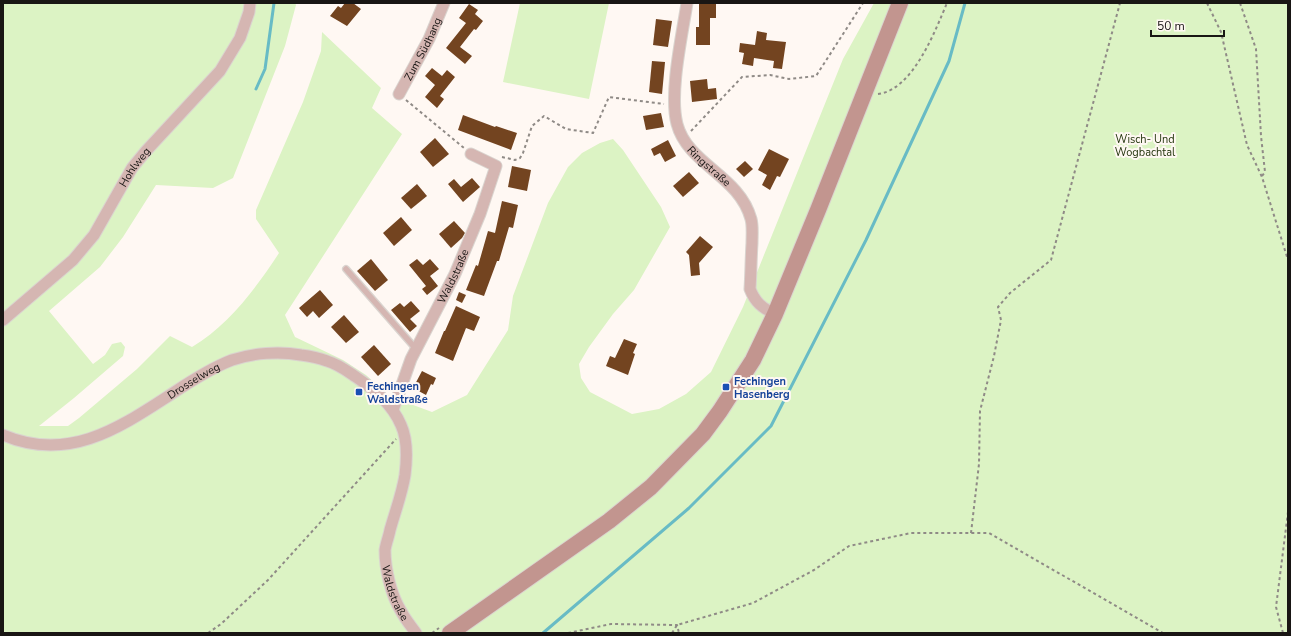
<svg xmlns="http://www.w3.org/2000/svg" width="1291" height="636" font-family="'Nunito Sans',sans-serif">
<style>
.green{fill:#dcf3c4}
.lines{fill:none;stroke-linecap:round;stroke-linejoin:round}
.stream{stroke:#68bbc5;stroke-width:3}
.building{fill:#734420}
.lane-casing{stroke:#dad4cf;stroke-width:8}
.street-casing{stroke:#dad4cf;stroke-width:13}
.secondary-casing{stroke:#dad4cf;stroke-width:18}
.path{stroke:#8f8a86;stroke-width:2;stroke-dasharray:3 3;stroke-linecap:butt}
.lane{stroke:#d5b6b2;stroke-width:5.5}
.street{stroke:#d5b6b2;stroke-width:11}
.secondary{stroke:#c2958f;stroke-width:16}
.transit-dot{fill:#1a4fb4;stroke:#fff8f3;stroke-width:1.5}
.labels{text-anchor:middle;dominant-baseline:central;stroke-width:4;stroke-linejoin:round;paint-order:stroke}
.street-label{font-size:11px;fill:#191614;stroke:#fff8f3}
.park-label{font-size:11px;fill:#26370f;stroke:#fff8f3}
.transit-label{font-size:11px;font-weight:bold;fill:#164399;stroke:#fff8f3;text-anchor:start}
</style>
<rect width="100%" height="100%" fill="#fff8f3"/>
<g class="green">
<path d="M3 3H295L296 5 285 46 233 178 213 188 156 185 123 237 100 267 49 311 93 364 105 355 112 344 121 342 125 347 123 356 74 398 39 426H68L79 418 137 369 170 336 192 347C229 325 256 288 279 253L256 219V210L303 102 321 51 322 32 381 88 372 108 402 134 285 315 295 337 343 360 366 375 389 396 432 412 467 395 508 330 513 296 548 203 568 167 582 153 600 143 613 139 623 150 661 207 670 227 634 290 613 314 589 347 579 364 581 378 590 392 632 414 659 409 686 394 711 372 743 307 843 59 874 3H1288V633H3Z"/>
<path d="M520 3H609L589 99 503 82Z"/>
</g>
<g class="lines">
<g class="stream">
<path d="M256 89 265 69 274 3"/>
<path d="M543 633 689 508 771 426 866 240 949 61 965 3"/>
</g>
</g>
<g class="building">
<path d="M345 3H353L361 9 347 26 330 16 338 6 341 8Z"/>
<path d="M699 3H716V18H710V45H696V27H699Z"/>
<path d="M469 4 478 10 475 14 483 21 476 30 474 29 460 47 472 56 465 64 446 48 466 23 459 18Z"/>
<path d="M656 19 672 21 668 47 653 45Z"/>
<path d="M757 31 767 33 766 40 786 42 782 69 773 68 774 61 754 58 753 66 742 64 744 53 739 52 740 43 755 45Z"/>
<path d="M652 61 665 62 662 94 649 92Z"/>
<path d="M432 68 442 76 447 70 455 77 440 96 444 99 437 108 425 97 435 85 425 76Z"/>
<path d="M707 79 708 89 716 88 717 99 692 102 690 81Z"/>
<path d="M661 113 664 127 646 130 643 116Z"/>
<path d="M463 115 495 127 496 126 517 133 511 150 458 130Z"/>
<path d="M435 138 449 154 433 167 420 152Z"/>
<path d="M668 140 676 156 665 162 660 153 654 156 651 149Z"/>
<path d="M769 149 789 159 780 177 777 176 770 190 762 185 767 175 758 170Z"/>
<path d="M745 161 753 169 744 177 736 169Z"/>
<path d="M512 166 531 170 527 191 508 187Z"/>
<path d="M689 172 699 183 683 197 673 186Z"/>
<path d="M472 178 480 187 463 202 448 184 454 179 461 187Z"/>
<path d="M417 184 427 196 411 209 401 198Z"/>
<path d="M502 201 518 205 513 228 509 227 499 261H497L484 296 466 290 476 265 478 266 488 231 495 233Z"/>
<path d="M401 217 412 230 394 246 383 233Z"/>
<path d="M454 221 465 233 462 238 451 248 439 234Z"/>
<path d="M700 236 713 247 699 263 700 275 691 276 689 255 686 252Z"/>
<path d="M371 259 388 280 375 291 357 271Z"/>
<path d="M417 259 423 265 430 259 439 269 430 276 438 286 427 295 422 289 426 286 409 265Z"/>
<path d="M320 290 333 305 319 318 313 311 307 317 299 308Z"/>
<path d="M459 292 466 295 462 303 456 300Z"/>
<path d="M411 301 420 311 410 319 417 326 410 332 391 310 400 303 404 307Z"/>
<path d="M456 306 480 317 474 331 466 328 453 361 435 353 444 331H445Z"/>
<path d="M344 315 359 332 346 343 331 327Z"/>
<path d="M624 339 637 344 633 353 635 354 628 375 606 366 610 356 615 358Z"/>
<path d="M374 345 391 364 378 376 361 357Z"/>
<path d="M422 371 436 378 433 385 431 384 426 395 413 388Z"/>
</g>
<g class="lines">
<g class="lane-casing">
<path id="lane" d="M346 269 416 349"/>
</g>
<g class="street-casing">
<g id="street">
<path id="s1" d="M687 3C682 36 669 93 677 124 688 165 739 175 751 219 753 226 752 235 752 243 751 258 751 274 750 289 755 302 762 308 775 314"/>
<path id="s2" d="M399 94 429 39 444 3"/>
<path id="s3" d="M3 320 73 260 94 235 132 168 146 151 220 71 240 38 249 12 250 3"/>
<path id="s4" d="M393 410 411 359 455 274 480 214 496 166 471 154"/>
<path id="s5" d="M3 435C69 463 119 428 173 393 191 381 211 368 232 360 253 353 279 351 301 355 310 356 319 358 327 361 338 364 347 371 356 377 375 390 392 404 401 425 408 440 407 459 405 475 402 494 395 512 390 530 389 536 386 543 385 550 385 569 391 595 401 611 405 619 411 626 416 633"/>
</g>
</g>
<g class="secondary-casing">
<path id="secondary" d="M450 633 609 521 651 487 703 434 720 411 753 360 775 314 818 210 900 3"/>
</g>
<g class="path">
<path d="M1207 3 1221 32 1247 145 1262 177 1288 260"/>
<path d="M1240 3 1256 49 1261 136 1265 172 1262 176"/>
<path d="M878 94C913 90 935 31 947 3"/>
<path d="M406 100 464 148"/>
<path d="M691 131 742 77 770 75 789 79 816 76 863 3"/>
<path d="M502 157 515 160 520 158 523 153 532 126 544 116 566 129 593 133 609 97 664 104"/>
<path d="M971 533 979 464 980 411 994 356 1001 320 998 307 1010 293 1051 260 1120 3"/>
<path d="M208 633 221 624 268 580 396 439"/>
<path d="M432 633 439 628"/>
<path d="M568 633 611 624 677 625 679 633"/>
<path d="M672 633 677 625 753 603 814 570 849 546 911 533H989L1163 633"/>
<path d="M1283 633 1276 607 1288 512"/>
</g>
<use href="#lane" class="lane"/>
<use href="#street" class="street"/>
<use href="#secondary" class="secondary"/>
</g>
<g class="transit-dot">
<rect x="722" y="383" width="8" height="8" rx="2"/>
<rect x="355" y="388" width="8" height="8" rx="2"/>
</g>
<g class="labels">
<g class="street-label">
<text stroke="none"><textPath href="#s2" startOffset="51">Zum Südhang</textPath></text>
<text stroke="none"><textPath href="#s1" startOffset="176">Ringstraße</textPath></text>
<text stroke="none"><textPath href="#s3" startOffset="204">Hohlweg</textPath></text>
<text stroke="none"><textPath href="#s4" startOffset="147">Waldstraße</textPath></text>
<text stroke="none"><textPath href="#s5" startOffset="208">Drosselweg</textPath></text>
<text stroke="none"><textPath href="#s5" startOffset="621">Waldstraße</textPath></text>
</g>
<g class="park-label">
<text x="1145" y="139">Wisch- Und<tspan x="1145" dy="13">Wogbachtal</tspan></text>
</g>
<g class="transit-label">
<text x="734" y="381">Fechingen<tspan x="734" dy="13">Hasenberg</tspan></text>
<text x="367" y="386">Fechingen<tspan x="367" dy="13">Waldstraße</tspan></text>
</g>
</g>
<rect width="1291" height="636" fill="none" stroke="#191614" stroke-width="8"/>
<path d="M1151 30v6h73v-6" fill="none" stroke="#191614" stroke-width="2"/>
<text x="1157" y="30" font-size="12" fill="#191614" stroke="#fff8f3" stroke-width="3" paint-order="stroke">50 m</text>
</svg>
